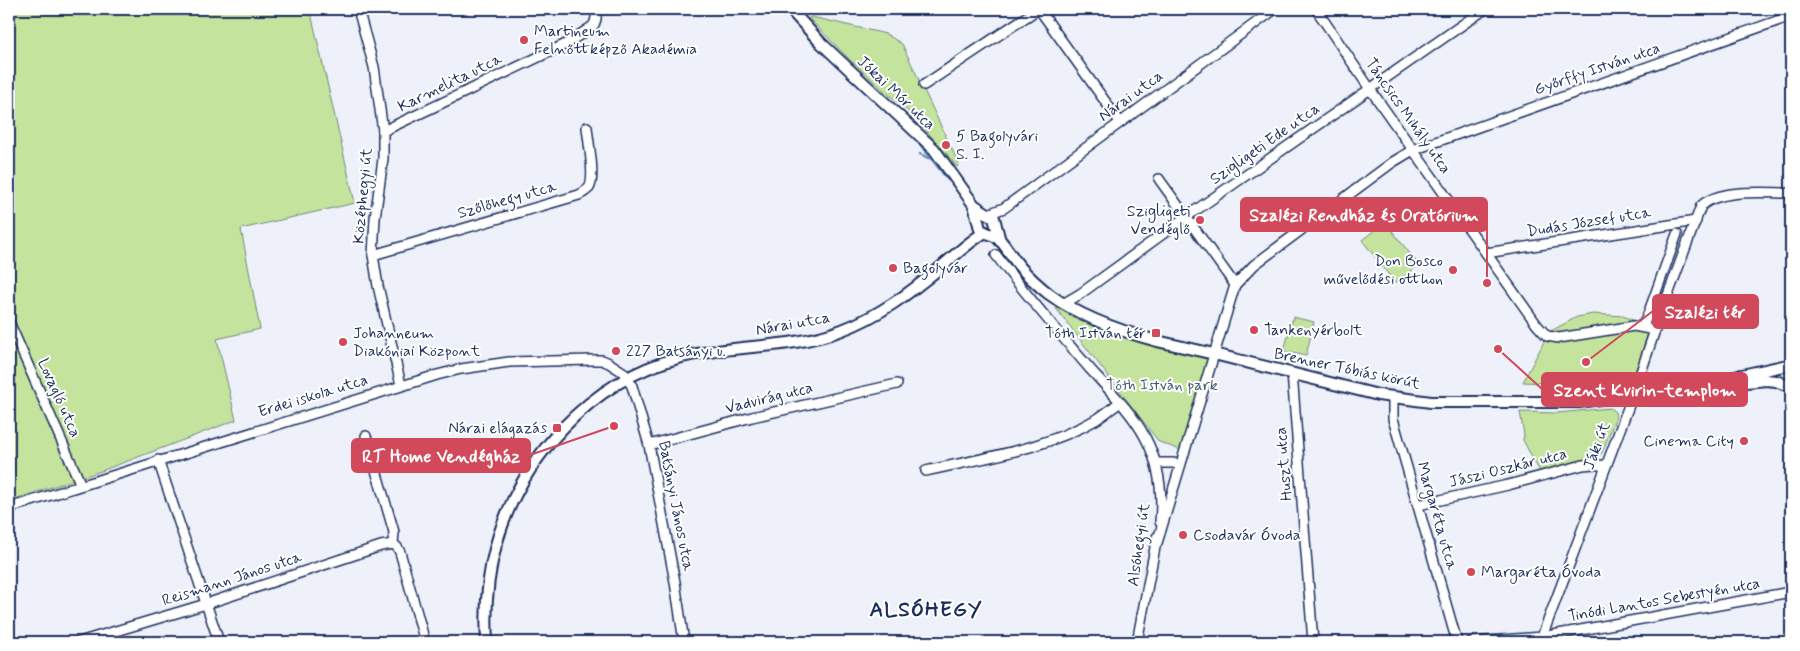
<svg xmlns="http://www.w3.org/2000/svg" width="1800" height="651" font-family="Mynerve,sans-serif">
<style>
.green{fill:#c4e39c;stroke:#70897d}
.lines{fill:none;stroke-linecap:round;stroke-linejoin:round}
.stream{stroke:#6287b4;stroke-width:2.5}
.minor-casing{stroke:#1b2f5e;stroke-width:12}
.tertiary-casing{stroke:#1b2f5e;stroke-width:14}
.minor{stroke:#fff;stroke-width:9}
.tertiary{stroke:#fff;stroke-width:10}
.poi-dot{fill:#d1495b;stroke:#fff;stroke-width:2}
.labels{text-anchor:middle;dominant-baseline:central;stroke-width:4;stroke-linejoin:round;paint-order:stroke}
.poi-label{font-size:16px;fill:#1b2f5e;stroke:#fff;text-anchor:start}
.street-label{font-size:16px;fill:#1b2f5e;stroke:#fff}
.park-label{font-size:16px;fill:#455c6e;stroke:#fff}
.district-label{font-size:21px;font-weight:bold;letter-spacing:1px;fill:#1b2f5e;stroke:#fff}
.leader{fill:none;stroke:#d1495b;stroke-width:2}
.callout-dot{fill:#d1495b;stroke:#fff;stroke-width:2}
.callout{fill:#d1495b;stroke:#d1495b;stroke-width:2}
.callout-label{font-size:18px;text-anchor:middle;font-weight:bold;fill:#fff}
</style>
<rect width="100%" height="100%" fill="#eef1fa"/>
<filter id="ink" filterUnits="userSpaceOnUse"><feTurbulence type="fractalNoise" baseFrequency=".02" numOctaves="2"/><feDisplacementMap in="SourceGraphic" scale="10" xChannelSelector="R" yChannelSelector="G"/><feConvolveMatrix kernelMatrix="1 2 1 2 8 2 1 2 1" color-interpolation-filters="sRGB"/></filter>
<g filter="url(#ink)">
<g class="green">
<path d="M9 9H310L355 203 241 229 260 329 217 339 236 420 104 470 9 501Z"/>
<path d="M812 17 886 34 902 44 959 164 957 167 941 147 909 112 882 89 846 56 809 18Z"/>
<path d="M1385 222 1419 265 1395 283 1362 240Z"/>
<path d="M1055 307 1136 341 1209 355 1183 451 1159 442Z"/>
<path d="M1593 314 1623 316 1650 327 1632 382 1597 385 1523 382 1549 332 1577 317Z"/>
<path d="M1293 317 1314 322 1306 356 1284 351Z"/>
<path d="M1610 408 1615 412 1616 417 1602 453 1597 457 1540 472 1523 440 1524 435 1520 412 1557 413Z"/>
</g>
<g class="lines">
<g class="stream">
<path d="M808 37 823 52"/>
<path d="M916 139 948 180"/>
<path d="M920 154 928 158H933"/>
</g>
<g class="minor-casing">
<g id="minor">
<path d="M358 9 374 67 383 131V159L375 218 373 255 378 286 401 385"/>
<path d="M1039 9 1120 122"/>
<path d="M1316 9 1370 89 1537 325 1547 336 1559 338 1634 326 1655 330"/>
<path d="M924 85 1038 9"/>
<path d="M383 131 566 44 593 26C597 20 597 15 595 9"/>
<path d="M1159 179 1235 285"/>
<path d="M988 214 1004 208 1275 9"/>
<path d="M1486 253 1696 221"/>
<path d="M373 255 579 195C583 193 586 191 589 188 596 177 588 141 587 127"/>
<path d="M996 255C1026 295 1058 332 1090 369 1109 390 1132 412 1145 437 1159 463 1163 492 1160 522"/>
<path d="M1063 304 1080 294 1186 217 1485 9"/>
<path d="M9 322 81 485"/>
<path d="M1642 327 1647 317 1677 234"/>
<path d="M1292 373 1313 642"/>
<path d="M1393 398V419L1457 642"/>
<path d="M366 436 394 532 393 544 397 547 400 552 425 642"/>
<path d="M649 445 752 417 897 384"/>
<path d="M158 460 219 642"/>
<path d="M1156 463H1173L1180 465"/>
<path d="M926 471C983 458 1046 449 1097 419 1105 414 1112 408 1119 403"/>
<path d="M1418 505 1508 485 1583 465 1593 464 1605 466"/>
<path d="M9 508 437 375 461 369 509 362 592 360H602L609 363 623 372 632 386 649 445 675 582 684 642"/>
<path d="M1157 543 1235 285 1254 265 1393 162 1413 150 1791 16"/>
<path d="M79 642 206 604 381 546 393 544"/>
<path d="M1137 642 1157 537"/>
<path d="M1471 642 1542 637 1791 592"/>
<path d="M1540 642 1637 384 1655 330 1701 206C1720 188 1766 193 1791 193"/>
</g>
</g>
<g class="tertiary-casing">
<g id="tertiary">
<path d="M790 9 821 43 934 149 974 205 994 218 1000 241"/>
<path d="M974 205 980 229C986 234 994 234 1000 240 1008 249 1013 259 1021 268 1029 277 1039 286 1049 294 1080 317 1120 331 1157 341L1214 354 1378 395 1431 402H1579L1723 381 1742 375 1788 365"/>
<path d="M1729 382H1746L1766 380 1776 381 1791 387"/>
<path d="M487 642C485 609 487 577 496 545 520 459 590 381 678 358 732 344 790 350 842 330 879 316 910 293 941 267 955 255 969 242 985 232"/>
</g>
</g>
<use href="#minor" class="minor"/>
<use href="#tertiary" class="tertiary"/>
</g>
</g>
<g class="poi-dot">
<circle cx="524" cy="40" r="5"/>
<circle cx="946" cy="145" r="5"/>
<circle cx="1200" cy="220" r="5"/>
<circle cx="893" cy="268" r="5"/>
<circle cx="1453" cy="270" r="5"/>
<circle cx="1254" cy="330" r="5"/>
<rect x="1151" y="328" width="10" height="10" rx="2.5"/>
<circle cx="343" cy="342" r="5"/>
<circle cx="616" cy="351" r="5"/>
<rect x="552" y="423" width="10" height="10" rx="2.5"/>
<circle cx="1744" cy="441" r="5"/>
<circle cx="1183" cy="535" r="5"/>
<circle cx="1471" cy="572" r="5"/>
</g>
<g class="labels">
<g class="poi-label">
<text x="534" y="31">Martineum<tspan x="534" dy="18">Felnőttképző Akadémia</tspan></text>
<text x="956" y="136">5 Bagolyvári<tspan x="956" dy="18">S. I.</tspan></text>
<text x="1190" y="211" text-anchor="end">Szigligeti<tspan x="1190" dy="18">Vendéglő</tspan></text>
<text x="1443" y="261" text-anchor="end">Don Bosco<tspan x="1443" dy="18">művelődési otthon</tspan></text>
<text x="903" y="268">Bagolyvár</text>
<text x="1264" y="330">Tankenyérbolt</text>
<text x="353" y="333">Johanneum<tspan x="353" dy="18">Diakóniai Központ</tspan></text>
<text x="1146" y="333" text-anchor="end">Tóth István tér</text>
<text x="626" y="351">227 Batsányi u.</text>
<text x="547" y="428" text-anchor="end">Nárai elágazás</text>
<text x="1734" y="441" text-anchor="end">Cinema City</text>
<text x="1193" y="535">Csodavár Óvoda</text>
<text x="1481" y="572">Margaréta Óvoda</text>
</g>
<g class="street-label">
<text transform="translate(1597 69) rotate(-19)">Győrffy István utca</text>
<text transform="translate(450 83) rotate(-26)">Karmelita utca</text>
<text transform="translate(896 93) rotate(43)">Jókai Mór utca</text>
<text transform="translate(1131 96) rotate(-36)">Nárai utca</text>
<text transform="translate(1408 116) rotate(55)">Táncsics Mihály utca</text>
<text transform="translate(1265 144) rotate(-35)">Szigligeti Ede utca</text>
<text transform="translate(363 196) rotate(-85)">Középhegyi út</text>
<text transform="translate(507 200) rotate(-16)">Szőlőhegy utca</text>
<text transform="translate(1589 222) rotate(-9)">Dudás József utca</text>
<text transform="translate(793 324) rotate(-10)">Nárai utca</text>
<text transform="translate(1347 369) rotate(12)">Brenner Tóbiás körút</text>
<text transform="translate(313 396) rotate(-17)">Erdei iskola utca</text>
<text transform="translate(59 398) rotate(66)">Lovagló utca</text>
<text transform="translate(769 398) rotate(-14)">Vadvirág utca</text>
<text transform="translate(1597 446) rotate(-69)">Jáki út</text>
<text transform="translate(1284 464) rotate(-95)">Huszt utca</text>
<text transform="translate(1508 468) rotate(-14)">Jászi Oszkár utca</text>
<text transform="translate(676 506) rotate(79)">Batsányi János utca</text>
<text transform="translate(1437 516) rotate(74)">Margaréta utca</text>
<text transform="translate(1139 545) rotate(-82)">Alsóhegyi út</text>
<text transform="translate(232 579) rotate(-18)">Reismann János utca</text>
<text transform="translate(1664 600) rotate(-10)">Tinódi Lantos Sebestyén utca</text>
</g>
<g class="park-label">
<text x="1162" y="385">Tóth István park</text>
</g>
<g class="district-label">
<text x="926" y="610">ALSÓHEGY</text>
</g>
</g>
<path class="leader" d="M1487 283L1487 214M1586 362L1653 311M1498 349L1542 389M614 426L530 455"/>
<g class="callout-dot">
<circle cx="1487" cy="283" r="5"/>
<circle cx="1586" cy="362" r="5"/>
<circle cx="1498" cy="349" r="5"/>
<circle cx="614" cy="426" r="5"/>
</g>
<g class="callout">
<rect x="1241" y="198" width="246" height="33" rx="5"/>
<rect x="1653" y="295" width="105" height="33" rx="5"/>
<rect x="1542" y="373" width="205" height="33" rx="5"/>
<rect x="352" y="439" width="178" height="33" rx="5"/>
</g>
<g class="callout-label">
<text x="1364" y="221">Szalézi Rendház és Oratórium</text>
<text x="1705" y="318">Szalézi tér</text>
<text x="1645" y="396">Szent Kvirin-templom</text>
<text x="441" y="462">RT Home Vendégház</text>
</g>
<rect width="1800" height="651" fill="none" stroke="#fff" stroke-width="30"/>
<rect x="15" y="15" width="1770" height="621" fill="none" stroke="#1b2f5e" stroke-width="2" filter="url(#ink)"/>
</svg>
